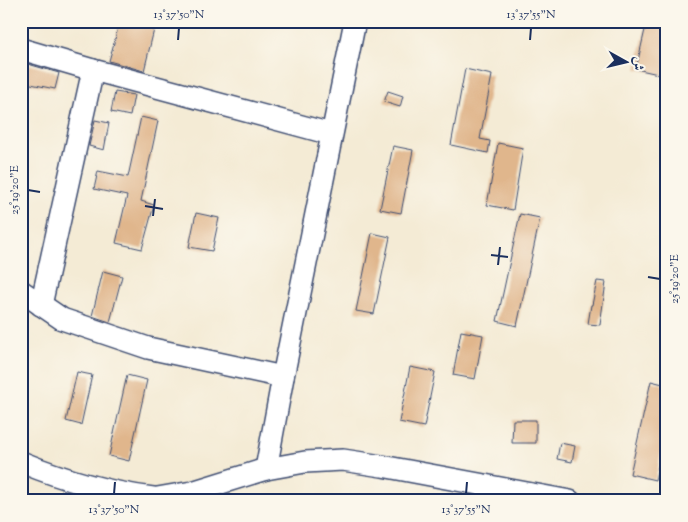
<svg xmlns="http://www.w3.org/2000/svg" width="688" height="522" font-family="'Sorts Mill Goudy',Amiri,serif">
<style>
.building{fill:#e0b68c}
.lines{fill:none;stroke-linecap:round;stroke-linejoin:round}
.minor-casing{stroke:#3c4b70;stroke-width:24}
.minor{stroke:#fff;stroke-width:21}
.ticks{fill:none;stroke:#1b2f5e;stroke-width:2}
.neatline{fill:none;stroke:#1b2f5e;stroke-width:2}
.ticks-label{font-size:12px;text-anchor:middle;fill:#1b2f5e}
</style>
<rect width="100%" height="100%" fill="#fbf7ec"/>
<filter id="ink" filterUnits="userSpaceOnUse"><feTurbulence type="fractalNoise" baseFrequency=".02" numOctaves="2"/><feDisplacementMap in="SourceGraphic" scale="10" xChannelSelector="R" yChannelSelector="G"/><feConvolveMatrix kernelMatrix="1 2 1 2 8 2 1 2 1" color-interpolation-filters="sRGB"/></filter>
<filter id="wash" filterUnits="userSpaceOnUse"><feTurbulence type="fractalNoise" baseFrequency=".0096" numOctaves="4" result="noise"/><feDisplacementMap in="SourceGraphic" scale="20" xChannelSelector="R" yChannelSelector="G"/><feGaussianBlur stdDeviation="1.12" result="paint"/><feColorMatrix in="noise" values="0 0 0 0 0 0 0 0 0 0 0 0 0 0 0 0 0 1.4 0 .05"/><feComposite in="paint" operator="in"/></filter>
<g filter="url(#wash)">
<rect width="100%" height="100%" fill="#f4ebd5"/>
<g id="blocks">
<g class="building">
<path d="M120 21H156L144 71 109 61Z"/>
<path d="M647 21H667V76L636 69Z"/>
<path d="M21 62 59 73 55 89 21 82Z"/>
<path d="M465 69 492 75 480 139 490 141 488 153 451 145Z"/>
<path d="M388 91 403 96 400 107 384 102Z"/>
<path d="M115 92 134 95 130 116 111 112Z"/>
<path d="M141 117 158 121 141 201 154 205 142 249 116 243 127 196 94 189 98 171 128 177Z"/>
<path d="M95 120 109 123 104 150 89 146Z"/>
<path d="M498 143 523 148 513 210 487 205Z"/>
<path d="M393 146 413 150 401 213 380 209Z"/>
<path d="M196 213 219 218 212 251 189 247Z"/>
<path d="M520 214 540 218 517 326 497 321Z"/>
<path d="M372 233 390 237 374 314 356 311Z"/>
<path d="M103 271 122 276 110 322 92 316Z"/>
<path d="M597 281 606 282 600 325 588 324 591 305H592Z"/>
<path d="M461 331 483 335 475 379 453 375Z"/>
<path d="M410 367 435 372 424 427 399 422Z"/>
<path d="M77 372 92 375 81 425 66 421Z"/>
<path d="M127 375 147 380 129 461 109 456Z"/>
<path d="M651 381 667 385V427L655 480 630 474Z"/>
<path d="M513 420H536V443H512Z"/>
<path d="M560 443 575 446 572 462 557 459Z"/>
</g>
</g>
</g>
<g filter="url(#ink)">
<use href="#blocks" fill-opacity="0" stroke="#3c4b70" stroke-width="1"/>
<g class="lines">
<g class="minor-casing">
<g id="minor">
<path d="M21 49 93 70 331 134"/>
<path d="M21 291 62 319 148 348 283 377"/>
<path d="M41 305 93 70"/>
<path d="M21 462C65 480 106 492 153 498"/>
<path d="M266 469 283 377 355 21"/>
<path d="M140 501 192 492 266 469 305 462 343 460 382 466 570 501"/>
</g>
</g>
<use href="#minor" class="minor"/>
</g>
</g>
<path class="ticks" d="M178 40 179 28M530 40 531 28M28 190 40 192M145 206 163 209M153 216 155 199M491 255 508 257M498 265 500 247M648 277 660 279M114 494 115 482M466 494 467 482"/>
<rect width="688" height="522" fill="none" stroke="#fbf7ec" stroke-width="55"/>
<g transform="translate(626 62) rotate(98)" stroke="#fbf7ec" stroke-width="4" paint-order="stroke">
<path d="M0-4L9 19L0 12L-9 19Z" fill="#1b2f5e"/>
<text y="-8" font-size="14" font-weight="bold" text-anchor="middle" fill="#1b2f5e">ش</text>
</g>
<rect x="28" y="28" width="632" height="466" class="neatline"/>
<g class="ticks-label">
<text x="179" y="18">13°37'50"N</text>
<text x="531" y="18">13°37'55"N</text>
<text transform="translate(14 190) rotate(-90)" y="4">25°19'20"E</text>
<text transform="translate(674 279) rotate(-90)" y="4">25°19'20"E</text>
<text x="114" y="513">13°37'50"N</text>
<text x="466" y="513">13°37'55"N</text>
</g>
</svg>
